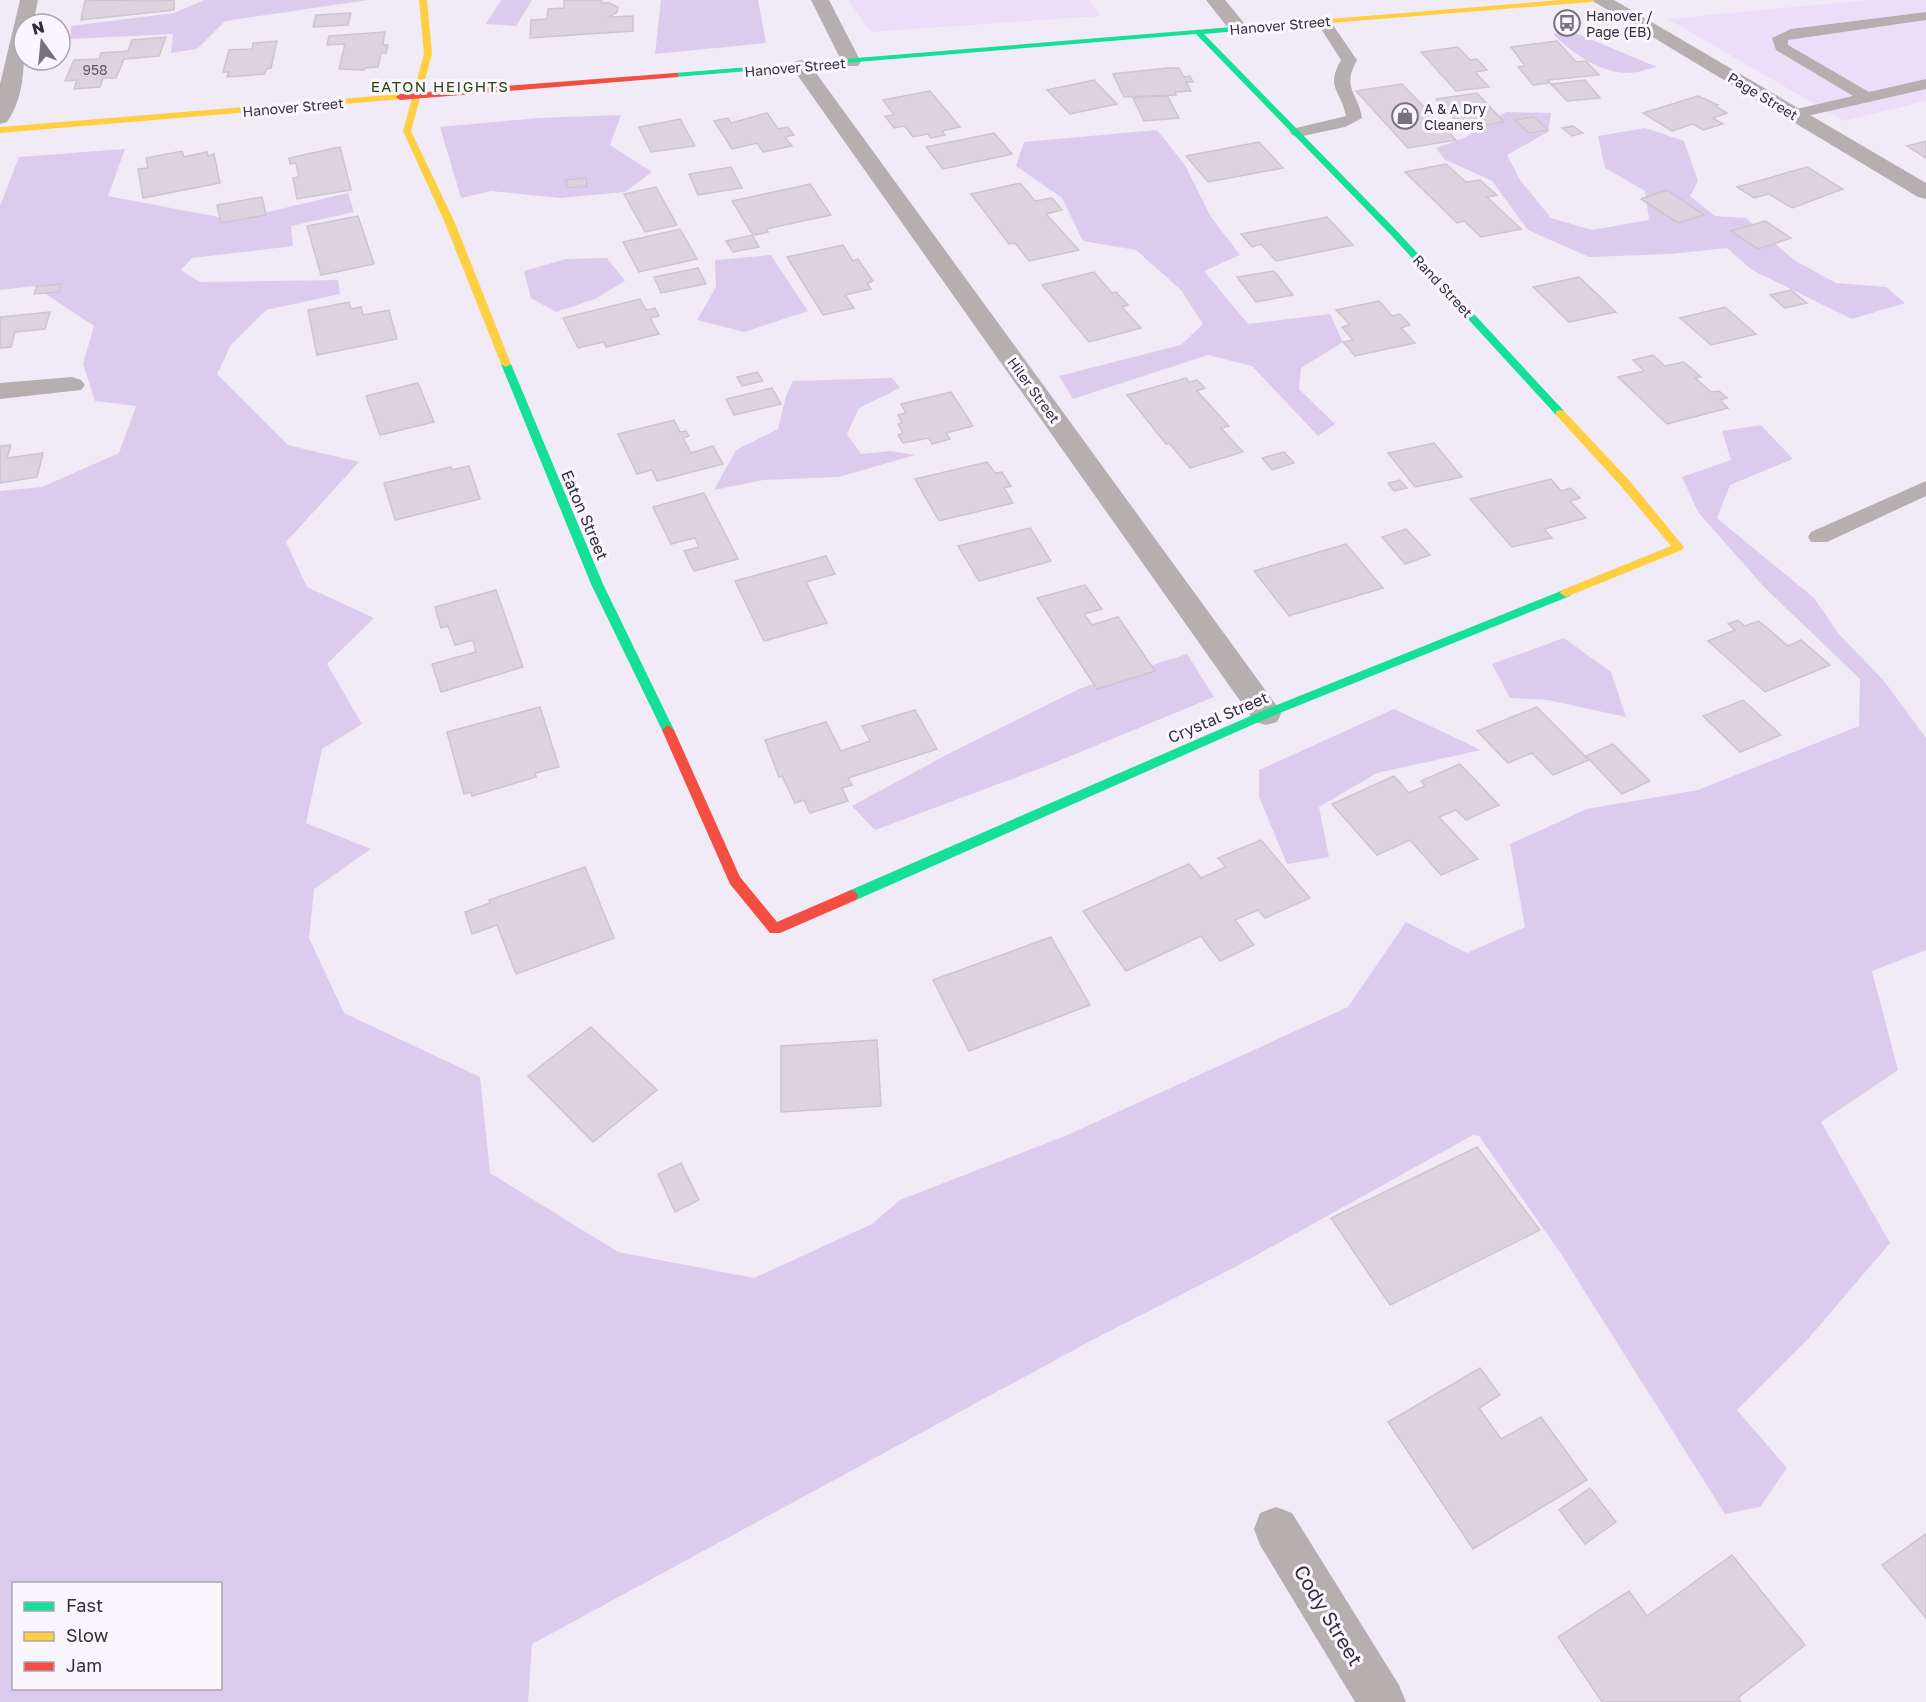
<svg xmlns="http://www.w3.org/2000/svg" width="1926" height="1702" font-family="'Golos Text',sans-serif">
<style>
.built{fill:#ecdef9}
.green{fill:#ddcbed;fill-rule:evenodd}
.building{fill:#ddd3e0;stroke:#cdc4cf;stroke-width:1.5}
.lines{fill:none;stroke-linecap:round;stroke-linejoin:round}
.lane{fill:#b5afaf;fill-rule:evenodd}
.street{fill:#b5afaf;fill-rule:evenodd}
.fast{fill:#16e098;fill-rule:evenodd}
.slow{fill:#ffcf43;fill-rule:evenodd}
.jam{fill:#f24e42;fill-rule:evenodd}
.labels{text-anchor:middle;dominant-baseline:central;stroke-width:6;stroke-linejoin:round;paint-order:stroke}
.far-poi-label{font-size:14px;fill:#352d3c;stroke:#faf6fe;text-anchor:start}
.far-street-label{font-size:14px;fill:#352d3c;stroke:#faf6fe}
.number-label{font-size:14px;fill:#625968}
.far-neighbourhood-label{font-size:15px;letter-spacing:1.5px;fill:#2d420f;stroke:#faf6fe}
.street-label{font-size:16px;fill:#352d3c;stroke:#faf6fe}
.near-street-label{font-size:20px;fill:#352d3c;stroke:#faf6fe}
</style>
<rect width="100%" height="100%" fill="#f1ebf7"/>
<g class="built">
<path d="M848 0H1090L1100 16 871 32Z"/>
<path d="M1867 0H1926V101L1844 121 1668 19Z"/>
</g>
<g class="green">
<path d="M204 0H368L225 21 197 49 171 53 173 34 70 39 71 26 174 13Z"/>
<path d="M501 0H532L516 26 486 24Z"/>
<path d="M661 0H758L766 43 655 54Z"/>
<path d="M1573 32 1657 67C1648 69 1637 73 1628 73 1600 73 1572 53 1553 34Z"/>
<path d="M1506 112 1551 113 1548 132 1507 155 1520 180 1551 218 1592 230 1649 220 1645 191 1605 168 1598 136 1645 128 1684 141 1698 181 1690 196 1715 216 1746 218 1794 260 1836 283 1886 287 1905 303 1852 319 1752 270 1727 248 1670 254 1589 257 1528 230 1492 181 1444 159 1436 148 1464 138Z"/>
<path d="M621 115 610 145 652 172 625 192 560 198 491 191 461 198 440 127 538 118Z"/>
<path d="M1157 130 1185 165 1211 217 1240 255 1204 271 1248 324 1330 314 1343 342 1301 368 1299 389 1335 424 1318 436 1252 366 1208 355 1073 399 1059 376 1181 345 1203 324 1181 290 1136 250 1083 241 1062 198 1016 166 1024 142Z"/>
<path d="M125 149 108 196 234 220 348 193 354 212 291 226 293 246 192 258 181 270 200 282 338 280 340 294 266 310 231 345 217 374 288 445 359 462 286 542 307 587 374 618 327 664 362 724 322 749 306 823 371 849 314 889 309 938 344 1013 480 1077 490 1173 618 1252 754 1278 872 1224 900 1200 1065 1136 1348 1007 1406 922 1467 953 1525 927 1510 844 1587 809 1698 790 1859 726 1860 679 1764 587 1698 512 1682 477 1731 460 1722 431 1761 425 1793 459 1730 485 1717 518 1814 598 1838 633 1884 681 1926 738V950L1872 971 1898 1070 1821 1122 1890 1243 1808 1339 1737 1410 1787 1468 1760 1507 1725 1514 1563 1257 1479 1136 1473 1135 1237 1266 1096 1338 532 1644 528 1702H0V491L42 487 119 453 136 406 95 401 83 364 94 326 34 286 0 290V206L19 157ZM14 1584H220V1688H14Z"/>
<path d="M771 255 808 311 744 332 697 320 716 287 715 260Z"/>
<path d="M607 258 625 281 595 299 556 312 531 298 524 271 566 259Z"/>
<path d="M892 378 900 388 859 408 847 434 861 454 890 451 915 455 839 477 763 480 714 490 736 450 778 429 786 396 793 381Z"/>
<path d="M1564 638 1611 672 1626 717 1548 700 1510 698 1492 664Z"/>
<path d="M1187 654 1214 697 1044 767 875 830 852 806 948 754 1081 688Z"/>
<path d="M1394 709 1481 750 1377 773 1319 807 1329 857 1287 864 1259 797V770Z"/>
</g>
<g class="building">
<path d="M98 0 154 1 174 0V10L81 20 85 1Z"/>
<path d="M564 0H602L601 3H609L618 7 617 12 609 17 633 16V31L530 38 531 20 547 19 548 9 564 8Z"/>
<path d="M351 13 348 25 313 27 316 15Z"/>
<path d="M385 32 383 45H388L386 53H381L378 67 365 68 364 70 339 69 345 44 327 45 329 36Z"/>
<path d="M166 37 159 56 124 59 116 78H103L100 87 74 89 77 80 65 81 74 60 99 59 101 53 128 51 132 40Z"/>
<path d="M277 41 271 68 266 69 265 74 227 77 229 72H223L229 50 252 49 253 43Z"/>
<path d="M1557 41 1576 62 1586 61 1599 75 1548 80 1550 83 1533 85 1518 67 1525 66 1511 47Z"/>
<path d="M1458 47 1470 60 1477 59 1487 70 1475 72 1489 87 1456 91 1421 52Z"/>
<path d="M1168 68H1179L1184 77 1190 76 1193 82H1186L1191 91 1175 92 1176 95 1124 97 1113 74Z"/>
<path d="M1094 80 1117 104 1070 114 1047 90Z"/>
<path d="M1585 80 1600 98 1567 101 1551 84Z"/>
<path d="M1402 84 1456 140 1408 148 1356 91Z"/>
<path d="M930 91 960 127 942 131 945 135 931 138 928 134 913 137 905 126 894 128 885 116 894 115 883 100Z"/>
<path d="M1477 93 1504 122 1463 128 1436 99Z"/>
<path d="M1159 96 1168 97 1179 118 1144 121 1133 98Z"/>
<path d="M1698 96 1718 105 1715 106 1727 113 1713 118 1723 124 1703 130 1693 124 1672 131 1643 113Z"/>
<path d="M767 113 778 129 788 127 794 135 785 137 792 146 763 152 757 143 732 149 714 121 728 118 731 123Z"/>
<path d="M1534 117 1548 130 1529 133 1515 120Z"/>
<path d="M680 119 695 146 651 152 639 127Z"/>
<path d="M1573 126 1583 133 1572 136 1562 128Z"/>
<path d="M994 133 1012 154 943 169 926 147Z"/>
<path d="M1926 141V158L1907 146Z"/>
<path d="M1259 142 1283 168 1208 182 1186 156Z"/>
<path d="M340 147 351 190 297 199 293 178 299 177 296 163 290 164 289 158Z"/>
<path d="M182 151 184 157 207 152 208 156 214 154 220 183 143 198 138 169 148 168 146 158Z"/>
<path d="M1446 164 1466 182 1480 180 1497 195 1487 197 1521 229 1481 237 1464 221 1457 223 1405 172Z"/>
<path d="M731 167 742 188 698 195 689 174Z"/>
<path d="M1807 167 1843 189 1792 208 1769 194 1754 198 1737 187Z"/>
<path d="M586 178 587 186 567 188 566 180Z"/>
<path d="M1020 183 1035 201 1052 198 1062 210 1046 214 1079 250 1029 261 1015 243 1009 244 971 194Z"/>
<path d="M810 184 831 215 766 229 768 232 755 235 751 232 732 201Z"/>
<path d="M656 187 677 225 645 232 624 194Z"/>
<path d="M1667 190 1704 215 1678 223 1641 199Z"/>
<path d="M262 197 266 215 221 223 217 205Z"/>
<path d="M358 216 374 264 321 275 307 226Z"/>
<path d="M1327 217 1353 245 1276 261 1261 244 1252 247 1241 234Z"/>
<path d="M1765 221 1791 238 1758 249 1731 231Z"/>
<path d="M680 229 697 259 639 272 623 242Z"/>
<path d="M752 235 759 247 733 252 726 241Z"/>
<path d="M843 245 853 261 858 259 873 281 867 283 871 289 845 295 854 308 823 315 787 257Z"/>
<path d="M698 268 706 284 661 293 654 277Z"/>
<path d="M1274 271 1293 295 1256 302 1237 277Z"/>
<path d="M1094 272 1112 293 1116 292 1128 305 1122 307 1141 328 1089 342 1042 285Z"/>
<path d="M1579 277 1616 312 1569 322 1533 287Z"/>
<path d="M61 284 59 292 34 294 37 286Z"/>
<path d="M1791 290 1807 303 1785 308 1770 295Z"/>
<path d="M640 299 646 310 655 308 659 316 650 318 659 334 606 347 604 342 578 348 563 318Z"/>
<path d="M1379 301 1392 316 1400 314 1410 325 1401 328 1415 343 1355 356 1343 342 1353 340 1342 327 1350 325 1336 310Z"/>
<path d="M349 302 351 309 361 307 363 315 389 310 397 339 317 355 308 310Z"/>
<path d="M1725 307 1756 334 1711 345 1680 318Z"/>
<path d="M50 312 45 329 15 332 11 347 0 348V317Z"/>
<path d="M1653 355 1665 366 1684 362 1701 377 1695 378 1711 392 1719 391 1727 398 1720 400 1728 408 1667 424 1618 377 1644 371 1633 360Z"/>
<path d="M757 372 763 381 742 386 737 377Z"/>
<path d="M1186 378 1189 382 1197 380 1205 388 1197 391 1229 426 1221 428 1243 452 1190 468 1169 443 1166 444 1127 395Z"/>
<path d="M418 383 434 422 380 435 366 396Z"/>
<path d="M772 388 781 404 734 415 726 399Z"/>
<path d="M951 392 973 426 946 433 950 439 932 444 929 438 903 443 898 435 903 433 898 424 902 423 898 415 906 413 901 404Z"/>
<path d="M674 420 680 432 686 431 689 436 683 438 691 453 713 446 723 464 657 481 652 470 637 474 618 434Z"/>
<path d="M1434 443 1462 477 1415 487 1388 453Z"/>
<path d="M11 445 7 458 43 453 37 477 0 483V446Z"/>
<path d="M1284 452 1294 463 1272 470 1262 458Z"/>
<path d="M987 462 995 473 1002 472 1011 486 1004 488 1013 503 939 521 915 479Z"/>
<path d="M469 466 480 499 395 520 384 483 451 467 452 470Z"/>
<path d="M1551 479 1561 491 1571 488 1580 498 1570 501 1586 518 1544 529 1552 538 1512 547 1470 499Z"/>
<path d="M1400 480 1407 488 1394 491 1388 483Z"/>
<path d="M704 493 738 559 694 571 684 551 699 547 695 538 671 544 653 507Z"/>
<path d="M1030 528 1051 561 979 581 958 546Z"/>
<path d="M1406 529 1430 555 1405 564 1382 537Z"/>
<path d="M1346 544 1383 588 1289 616 1254 571Z"/>
<path d="M826 556 835 574 806 582 827 623 764 641 735 581Z"/>
<path d="M1085 585 1102 609 1084 614 1092 625 1118 617 1155 671 1097 689 1037 598Z"/>
<path d="M496 590 523 667 441 692 432 664 476 652 473 640 455 645 448 626 441 628 435 607Z"/>
<path d="M1738 620 1745 626 1759 621 1788 646 1801 640 1830 665 1765 692 1708 641 1735 630 1728 624Z"/>
<path d="M1743 700 1781 735 1740 752 1703 716Z"/>
<path d="M540 707 559 767 535 773 536 777 472 796 471 792 464 794 447 732Z"/>
<path d="M1537 707 1589 760 1553 775 1532 753 1508 763 1477 731Z"/>
<path d="M915 710 937 749 848 778 852 785 842 788 848 801 810 813 804 800 795 803 782 776 779 777 765 740 826 722 841 751 870 741 862 726Z"/>
<path d="M1613 744 1650 781 1622 794 1586 756Z"/>
<path d="M1460 764 1499 805 1466 820 1456 810 1439 817 1478 859 1441 875 1410 840 1377 855 1332 804 1394 776 1409 793 1425 786 1421 781Z"/>
<path d="M1261 840 1310 898 1265 918 1258 910 1235 920 1254 945 1220 961 1201 936 1126 971 1083 911 1189 864 1201 878 1226 867 1218 858Z"/>
<path d="M585 867 614 938 516 974 497 925 472 934 465 912 490 903 489 900Z"/>
<path d="M1051 937 1090 1005 969 1051 933 980Z"/>
<path d="M591 1027 657 1090 593 1142 528 1076Z"/>
<path d="M877 1040 881 1106 781 1112V1046Z"/>
<path d="M1477 1147 1540 1230 1390 1305 1331 1218Z"/>
<path d="M681 1163 699 1200 675 1212 658 1174Z"/>
<path d="M1480 1368 1500 1395 1479 1408 1501 1439 1541 1417 1587 1480 1473 1549 1388 1422Z"/>
<path d="M1590 1488 1616 1522 1585 1544 1559 1510Z"/>
<path d="M1926 1534V1618L1882 1565Z"/>
<path d="M1732 1555 1805 1645 1738 1698 1741 1702H1602L1558 1637 1629 1591 1647 1616Z"/>
</g>
<g class="lines">
<g class="lane">
<path d="M1926 12V20L1788 40V45L1869 92 1926 79V89L1794 119 1788 117 1786 114 1788 111 1853 96 1776 50 1772 38 1791 29Z"/>
<path d="M1323 17 1328 18 1357 60C1341 88 1358 92 1362 118L1345 127 1298 137 1292 135 1290 132 1292 129 1346 116C1341 90 1325 88 1341 60L1316 21Z"/>
<path d="M1926 481V496L1827 542H1811L1808 537 1811 532Z"/>
</g>
<g class="street">
<path d="M20 0H38L33 24H24C24 56 27 94 7 122L0 124V84Z"/>
<path d="M811 0H829L861 62 858 66H844Z"/>
<path d="M1206 0H1225L1249 29 1246 33H1232Z"/>
<path d="M1591 0H1614L1926 183V199L1918 197Z"/>
<path d="M801 60 808 62 1277 706 1281 714 1277 722 1266 725 1255 722 791 66 794 62Z"/>
<path d="M72 377 81 380 85 385 81 390 0 399V383Z"/>
<path d="M1276 1507 1292 1513 1399 1685 1406 1702H1355L1260 1545 1254 1529 1260 1513Z"/>
</g>
<g class="fast">
<path d="M1280 23 1284 25 1283 27 1204 34 1396 230 1564 411V415H1556L1390 234 1196 34 675 77 671 75 675 73Z"/>
<path d="M506 361 511 364 603 584 674 730 672 733H664L662 730 591 584 501 364Z"/>
<path d="M1566 589 1572 593 1570 596 1270 717 856 900H846L844 896 846 892 1262 711Z"/>
</g>
<g class="slow">
<path d="M419 0H427L432 54 411 131 455 223 511 364 506 367 501 364 445 223 403 131 424 54Z"/>
<path d="M1562 0H1595L1591 2 1280 27 1276 25 1280 23Z"/>
<path d="M400 94 404 97 403 99 0 133V127Z"/>
<path d="M1560 410 1564 411 1628 479 1684 547 1682 550 1566 597 1560 593 1562 590 1671 546 1620 485 1556 415V411Z"/>
</g>
<g class="jam">
<path d="M675 73H678V77L400 100 396 97 400 94Z"/>
<path d="M668 725 674 730 740 877 777 922 851 890 856 892 858 896 856 900 780 933H770L730 884 662 730Z"/>
</g>
</g>
<defs>
<g id="bus-ring" transform="scale(1.35)"><circle r="9.5" fill="#faf6fe" stroke="#77707d" stroke-width="1.5"/><path d="M-5-6H5V4H4V6H2V4H-2V6H-4V4H-5ZM-3.5-4V0h7V-4ZM-3.5 1.2v1.5H-2V1.2ZM2 1.2v1.5H3.5V1.2Z" fill="#77707d"/></g>
<g id="shop-ring" transform="scale(1.35)"><circle r="9.5" fill="#faf6fe" stroke="#77707d" stroke-width="1.5"/><path d="M-5-2.5h2.3a2.7 3.5 0 0 1 5.4 0H5L5.5 6h-11ZM-1.5-2.5h3a1.5 2.3 0 0 0-3 0Z" fill="#77707d"/></g>
</defs>
<g fill-rule="evenodd">
<use href="#bus-ring" x="1567" y="23"/>
<use href="#shop-ring" x="1405" y="116"/>
</g>
<g class="labels">
<g class="far-poi-label">
<text x="1586" y="15">Hanover /<tspan x="1586" dy="16">Page (EB)</tspan></text>
<text x="1424" y="108">A &amp; A Dry<tspan x="1424" dy="16">Cleaners</tspan></text>
</g>
<g class="far-street-label">
<text transform="translate(1280 25) rotate(-5)">Hanover Street</text>
<text transform="translate(795 67) rotate(-5)">Hanover Street</text>
<text transform="translate(1763 96) rotate(31)">Page Street</text>
<text transform="translate(293 107) rotate(-5)">Hanover Street</text>
<text transform="translate(1443 286) rotate(47)">Rand Street</text>
<text transform="translate(1034 390) rotate(54)">Hiler Street</text>
</g>
<g class="number-label">
<text x="95" y="69">958</text>
</g>
<g class="far-neighbourhood-label">
<text x="440" y="86">EATON HEIGHTS</text>
</g>
<g class="street-label">
<text transform="translate(585 515) rotate(67)">Eaton Street</text>
<text transform="translate(1218 717) rotate(-23)">Crystal Street</text>
</g>
<g class="near-street-label">
<text transform="translate(1329 1615) rotate(59)">Cody Street</text>
</g>
</g>
<rect x="12" y="1582" width="210" height="108" fill="#faf6fe" stroke="#aba6b0" stroke-width="1.5"/>
<rect x="24" y="1602" width="30" height="9" fill="#16e098" stroke="#aba6b0" stroke-width="1.5"/>
<text x="66" y="1612" font-size="18" fill="#352d3c">Fast</text>
<rect x="24" y="1632" width="30" height="9" fill="#ffcf43" stroke="#aba6b0" stroke-width="1.5"/>
<text x="66" y="1642" font-size="18" fill="#352d3c">Slow</text>
<rect x="24" y="1662" width="30" height="9" fill="#f24e42" stroke="#aba6b0" stroke-width="1.5"/>
<text x="66" y="1672" font-size="18" fill="#352d3c">Jam</text>
<g transform="translate(42 42) rotate(345)"><circle r="28" fill="#faf6fe" stroke="#aba6b0" stroke-width="1.5"/>
<path d="M0-4.5L10 22L0 15L-10 22Z" fill="#77707d"/>
<text y="-9" font-size="16" font-weight="bold" text-anchor="middle" fill="#352d3c">N</text>
</g>
</svg>
